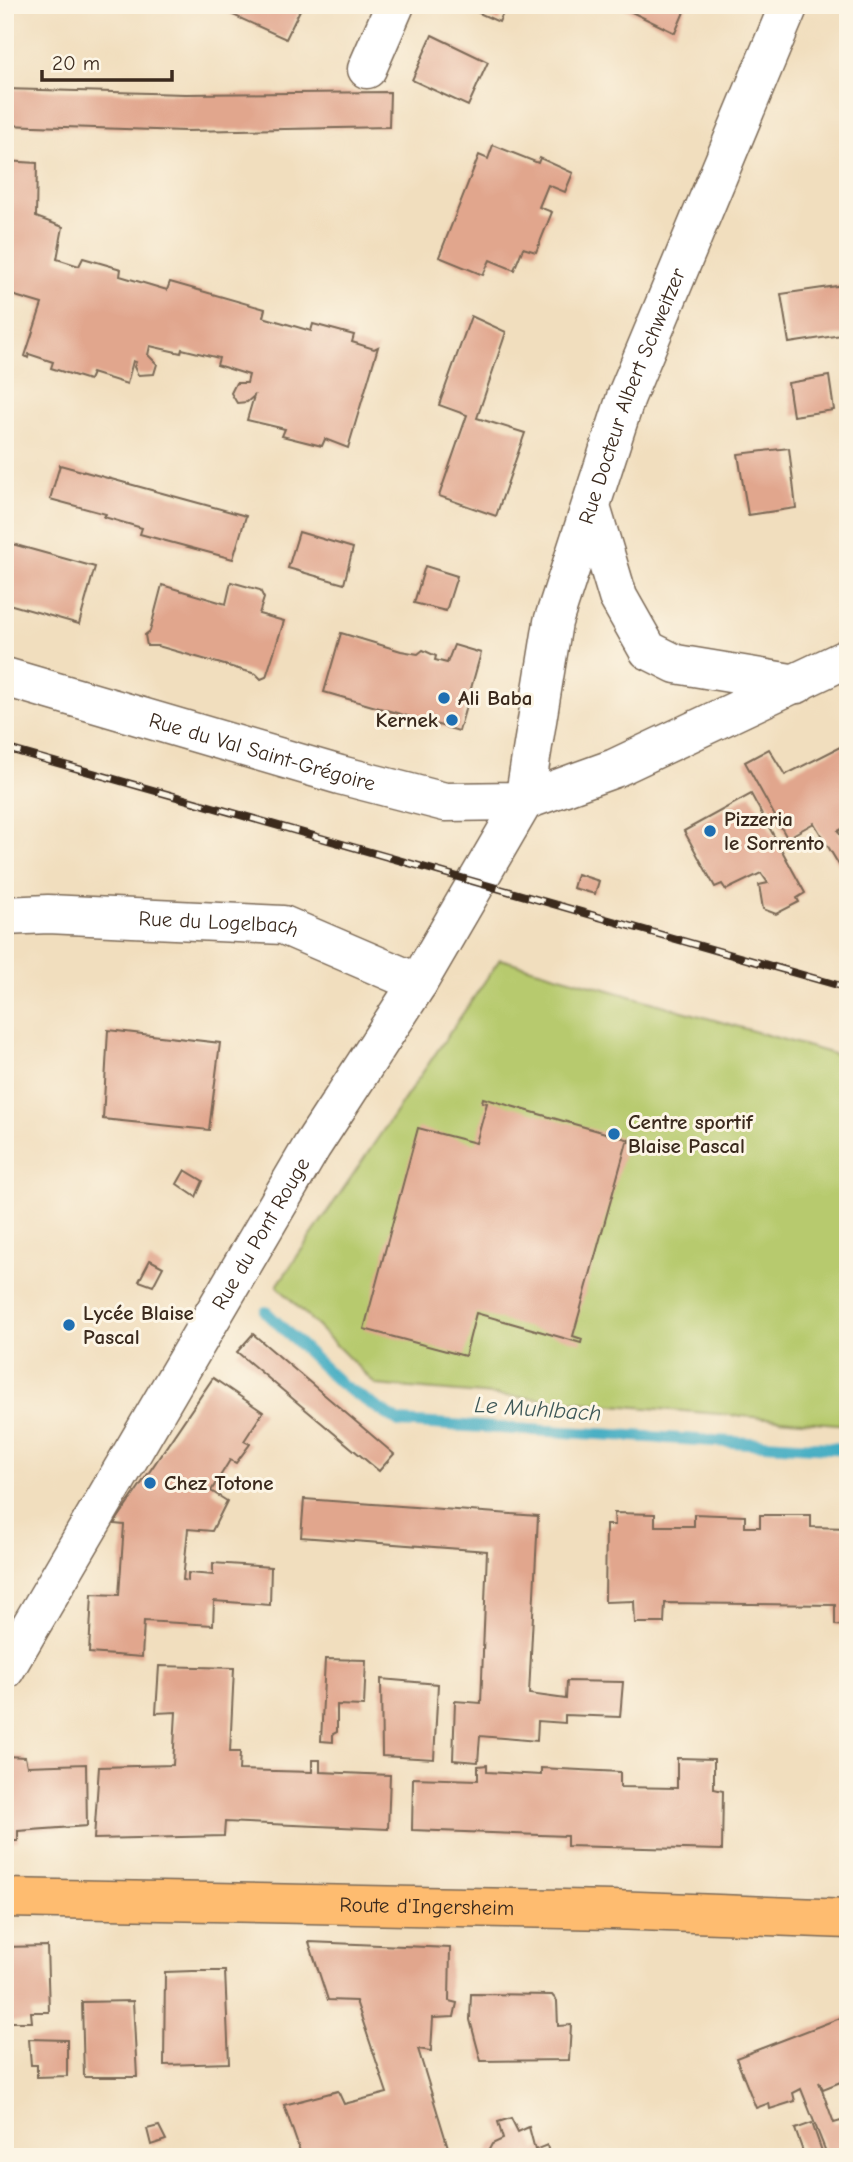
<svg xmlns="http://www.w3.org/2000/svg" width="853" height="2162" font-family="'Comic Neue',sans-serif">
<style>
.green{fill:#b7ca6e;stroke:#797a46;stroke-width:2}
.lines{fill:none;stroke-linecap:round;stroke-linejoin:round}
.stream{stroke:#44adc3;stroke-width:12}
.building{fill:#e1a68d}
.minor-casing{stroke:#7b6956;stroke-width:41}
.major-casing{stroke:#7b6956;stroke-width:41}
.minor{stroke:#fff;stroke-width:38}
.major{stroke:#febc70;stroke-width:38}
.rail-casing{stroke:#3b2a1e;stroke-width:8}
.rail{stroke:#fcf5e5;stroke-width:5;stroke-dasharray:16;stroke-linecap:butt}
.poi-dot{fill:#1f6fb2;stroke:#fcf5e5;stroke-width:2.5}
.labels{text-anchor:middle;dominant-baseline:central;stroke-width:6;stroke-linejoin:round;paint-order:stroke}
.street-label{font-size:21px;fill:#3b2a1e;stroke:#fcf5e5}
.poi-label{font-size:21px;font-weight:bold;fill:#3b2a1e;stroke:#fcf5e5;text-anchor:start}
.water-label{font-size:23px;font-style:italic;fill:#3e5858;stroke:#fcf5e5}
</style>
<rect width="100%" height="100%" fill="#fcf5e5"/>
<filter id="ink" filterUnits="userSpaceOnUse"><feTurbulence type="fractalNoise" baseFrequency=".0143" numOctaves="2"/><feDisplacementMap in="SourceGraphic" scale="14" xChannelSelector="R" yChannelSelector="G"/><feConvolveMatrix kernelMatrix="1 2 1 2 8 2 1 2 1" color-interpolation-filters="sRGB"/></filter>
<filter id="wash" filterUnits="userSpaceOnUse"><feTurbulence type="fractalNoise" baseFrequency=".00686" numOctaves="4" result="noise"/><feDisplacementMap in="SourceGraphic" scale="28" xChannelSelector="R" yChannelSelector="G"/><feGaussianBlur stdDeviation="1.57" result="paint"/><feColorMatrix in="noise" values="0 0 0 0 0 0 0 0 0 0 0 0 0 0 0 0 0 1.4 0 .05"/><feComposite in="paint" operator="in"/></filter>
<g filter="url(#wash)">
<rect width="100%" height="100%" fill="#f1debe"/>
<path class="green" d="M500 959 848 1058V1425L376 1385 277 1286Z"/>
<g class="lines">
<path class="stream" d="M266 1312 342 1385 399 1422 848 1449"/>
</g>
<g id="blocks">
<g class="building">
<path d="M211 5H295L301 8 286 39Z"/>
<path d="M461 5H507L499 22Z"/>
<path d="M617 5H687L675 33Z"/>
<path d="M432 35 488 62 468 106 412 80Z"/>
<path d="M5 89 185 94 390 92 389 127 185 131 5 125Z"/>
<path d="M493 145 538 163 540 158 573 173 565 192 548 185 539 207 552 212 536 252 523 248 514 270 490 260 483 275 439 257 479 155 488 159Z"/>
<path d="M5 161 37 163 36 217 63 227 57 259 79 266 83 258 121 269 120 276 167 290 170 282 265 309 263 317 311 331 313 324 354 335 352 342 374 349 378 347 348 448 325 439 322 446 282 436 285 429 247 420 254 396 247 402 237 403 231 393 236 383H247L249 375 217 365 219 358 182 349 181 353 150 346 148 355 157 364 154 374 138 375 134 367 136 362 133 361 127 384 92 373 89 380 51 368 53 362 29 354 28 358 25 356 42 304 5 293Z"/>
<path d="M844 285 848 334 789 343 781 294Z"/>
<path d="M471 316 506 332 477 418 525 433 496 516 439 496 467 415 439 405Z"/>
<path d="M829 376 834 410 793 416 788 383Z"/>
<path d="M789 448 796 508 748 515 738 454Z"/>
<path d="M60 465 246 516 233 559 140 534 142 528 104 517 106 514 50 499Z"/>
<path d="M299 532 353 548 344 584 288 568Z"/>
<path d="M5 542 95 567 79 624 5 603Z"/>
<path d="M425 566 457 576 446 611 414 603Z"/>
<path d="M231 582 260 590 264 598 259 614 284 621 266 677 261 679 256 674 158 646H147L145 635 150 631 162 585 226 604Z"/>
<path d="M341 633 401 651 418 654 423 650 436 656 435 660 447 663 454 645 481 653 459 731 324 692Z"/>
<path d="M848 743V826L838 831 848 849V880L814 823 787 838 745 762 769 749 785 775Z"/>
<path d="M751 794 805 893 797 898 799 902 776 914 763 909 759 885 768 883 761 873 726 890 722 884 715 887 684 831Z"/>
<path d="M577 874 599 881 595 894 573 888Z"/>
<path d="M108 1030 220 1043 209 1130 103 1119Z"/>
<path d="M483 1098 637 1142H627L573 1336 582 1339 581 1343 476 1313 465 1356 364 1329 418 1128 476 1143 487 1103 482 1102Z"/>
<path d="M185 1170 203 1181 196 1197 177 1184Z"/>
<path d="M150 1260 163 1267 153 1286 139 1281Z"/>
<path d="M253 1334 394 1454 379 1471 237 1352Z"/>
<path d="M213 1378 263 1412 244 1441 250 1444 236 1463 230 1460 211 1491 227 1501 212 1531 188 1529 183 1580 188 1581V1573L213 1575V1563L271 1567 270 1605 214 1601 213 1625 144 1621 142 1657 89 1653 92 1594 119 1595 124 1525 114 1524Z"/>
<path d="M304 1499 538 1516 529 1694 566 1699 567 1681 623 1682 620 1717 565 1715V1723L538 1721 537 1741 480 1736 478 1762 453 1760 455 1701 481 1703 487 1551 301 1537Z"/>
<path d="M614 1513 655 1514V1526H694V1514L745 1516V1527H760V1515H811V1527L848 1528V1626L835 1625V1605L665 1603 664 1623H635L634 1601 605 1602 606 1525H615Z"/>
<path d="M325 1659 366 1660 364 1706 337 1705V1732L333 1734V1742L321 1741Z"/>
<path d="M159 1666 234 1668 230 1752H240L239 1770 312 1772V1760H320V1772L390 1775 388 1829 225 1822 224 1836 94 1839 99 1767 173 1765 176 1712 156 1713Z"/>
<path d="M381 1679 438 1684 434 1759 382 1756Z"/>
<path d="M5 1756 25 1757 27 1766 86 1764 87 1826 18 1831V1841H5Z"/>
<path d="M677 1758 714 1759V1789L723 1791 722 1850 567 1846V1836L412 1830 413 1778 478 1780V1766L487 1765V1772L541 1775V1768L620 1772V1787L677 1788Z"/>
<path d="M309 1942 450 1948 449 2001 457 2003 454 2017 433 2018 431 2051 418 2049 451 2157H411L410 2154 400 2157H302L284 2105 338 2091 344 2104 387 2093 356 2001 328 2000Z"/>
<path d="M47 1946 49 2012H31L32 2022H5V1947Z"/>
<path d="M193 1971H225L229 2063 164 2065 165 1972Z"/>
<path d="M471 1994 552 1995 557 2001 558 2026 571 2025 569 2060 481 2061 470 2020Z"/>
<path d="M133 2001 137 2077H84L82 2002Z"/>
<path d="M848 2015V2079L823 2089 819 2082 834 2123 848 2119V2157H828L801 2089 793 2093 795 2101 770 2109 769 2103 756 2108 736 2058Z"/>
<path d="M29 2039 67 2040V2076L37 2077V2065H31Z"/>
<path d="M511 2118 518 2132 529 2127 535 2150 547 2145 550 2157H485L492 2144 503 2139 498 2122Z"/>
<path d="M812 2123 824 2157H805L795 2129Z"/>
<path d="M159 2126 166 2140 151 2145 147 2129Z"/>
</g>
</g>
</g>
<g filter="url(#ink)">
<use href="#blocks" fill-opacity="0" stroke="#7b6956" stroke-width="2"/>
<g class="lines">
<g class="minor-casing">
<g id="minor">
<path d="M367 69 395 5"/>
<path d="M591 507 618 597 648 650 676 664 797 684"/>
<path id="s1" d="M5 677 340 775 445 802 524 801 615 768 848 658"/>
<path id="s2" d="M5 916 48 914 283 925 418 983"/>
<path id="s3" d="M5 1670 312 1146 418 983 524 801 553 622 626 397 789 5"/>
</g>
</g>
<g class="major-casing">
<g id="major">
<path id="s4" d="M5 1898 613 1910 848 1919"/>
</g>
</g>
<use href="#minor" class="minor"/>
<use href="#major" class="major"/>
<g class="rail-casing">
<path id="rail" d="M5 748 848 988"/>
</g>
<use href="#rail" class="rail"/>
</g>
</g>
<g class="poi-dot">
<circle cx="444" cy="698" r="7"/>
<circle cx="452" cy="720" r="7"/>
<circle cx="710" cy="831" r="7"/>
<circle cx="614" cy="1134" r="7"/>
<circle cx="69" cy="1325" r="7"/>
<circle cx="150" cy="1483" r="7"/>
</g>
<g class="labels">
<g class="street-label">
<text stroke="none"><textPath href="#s3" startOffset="1433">Rue Docteur Albert Schweitzer</textPath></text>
<text stroke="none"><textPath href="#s1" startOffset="268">Rue du Val Saint-Grégoire</textPath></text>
<text stroke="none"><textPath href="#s2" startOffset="214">Rue du Logelbach</textPath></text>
<text stroke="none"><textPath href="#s3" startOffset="506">Rue du Pont Rouge</textPath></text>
<text stroke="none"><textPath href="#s4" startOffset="422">Route d'Ingersheim</textPath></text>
</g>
<g class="poi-label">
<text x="458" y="698">Ali Baba</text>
<text x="438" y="720" text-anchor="end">Kernek</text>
<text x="724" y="819">Pizzeria<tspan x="724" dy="24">le Sorrento</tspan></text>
<text x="628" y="1122">Centre sportif<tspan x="628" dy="24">Blaise Pascal</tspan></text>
<text x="83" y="1313">Lycée Blaise<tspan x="83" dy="24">Pascal</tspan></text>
<text x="164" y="1483">Chez Totone</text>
</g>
<g class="water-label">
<text transform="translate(538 1409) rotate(4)">Le Muhlbach</text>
</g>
</g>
<rect width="853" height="2162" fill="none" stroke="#fcf5e5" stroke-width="28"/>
<path d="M42 70v10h130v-10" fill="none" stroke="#3b2a1e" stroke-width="3.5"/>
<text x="52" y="70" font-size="21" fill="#3b2a1e" stroke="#fcf5e5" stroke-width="5" paint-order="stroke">20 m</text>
</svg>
